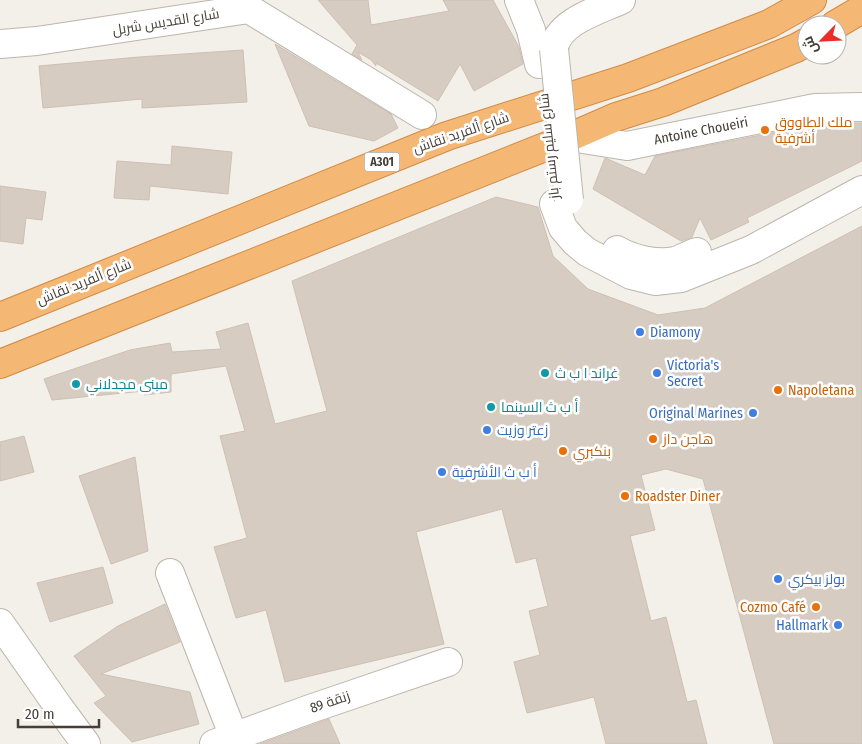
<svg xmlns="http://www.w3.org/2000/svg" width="862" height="744" font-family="'Fira Sans Condensed',Cairo,sans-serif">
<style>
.building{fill:#d7ccc2;stroke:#cec0b3}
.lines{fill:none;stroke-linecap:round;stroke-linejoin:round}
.minor-casing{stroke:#beb5ac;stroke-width:30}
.highway-casing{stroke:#d28b44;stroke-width:30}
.minor{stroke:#fff;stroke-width:28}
.highway{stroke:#f4b874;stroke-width:28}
.minor-bridge-casing{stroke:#beb5ac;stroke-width:30;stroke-linecap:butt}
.minor-bridge{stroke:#fff;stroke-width:28}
.food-dot{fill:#e8710a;stroke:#fff;stroke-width:2}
.shop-dot{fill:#3f7fe0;stroke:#fff;stroke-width:2}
.culture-dot{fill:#0f9aa8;stroke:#fff;stroke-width:2}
.labels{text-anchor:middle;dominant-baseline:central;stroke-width:5;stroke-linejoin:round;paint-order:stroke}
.shield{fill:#fff;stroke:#7e7974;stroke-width:1}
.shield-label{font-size:12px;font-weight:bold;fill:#463f38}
.street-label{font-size:14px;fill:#463f38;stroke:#fff}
.food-label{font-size:14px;fill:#c56008;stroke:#fff;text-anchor:start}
.shop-label{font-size:14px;fill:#366cbe;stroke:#fff;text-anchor:start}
.culture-label{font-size:14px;fill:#0d838f;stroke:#fff;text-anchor:start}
</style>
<rect width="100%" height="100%" fill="#f3efe9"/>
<g class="building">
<path d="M318 0H368L371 25 449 11 443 0H493L519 47 523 64 474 91 460 64 438 101 376 63V66L371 60 358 52 362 60 352 54 357 45Z"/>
<path d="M275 44 391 114 398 128 374 141 309 126Z"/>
<path d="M243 50 247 102 142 108V99L43 108 39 66 139 57Z"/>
<path d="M862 123V161L747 218 749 222 711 240 700 218 692 237 681 241 593 189 605 158 645 175 655 156 817 124Z"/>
<path d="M172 146 232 152 228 194 150 186 149 200 114 198 117 161 171 165Z"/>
<path d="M0 186 46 192 42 220 26 218 23 244 0 241Z"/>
<path d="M496 197 538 207 553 256 588 289 658 315 705 308 862 226V744H774L703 479 666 469 641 475 655 530 630 536 651 621 666 617 687 702 696 700 707 744H606L594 697 527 713 514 662 540 655 529 611 548 606 536 558 516 563 502 509 416 532 444 644 285 682 266 610 236 618 214 547 247 538 220 436 245 431 226 366 171 374V392L144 395V391L52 400 44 379 130 350 170 343 172 352 221 349 216 332 248 323 275 424 327 411 292 281Z"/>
<path d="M24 436 34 472 0 481V442Z"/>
<path d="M135 457 148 551 111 564 79 476Z"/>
<path d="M103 567 113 603 50 622 37 583Z"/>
<path d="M165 604 180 642 101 674 190 692 199 724 132 742 94 703 106 696 74 656 118 626Z"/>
<path d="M329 719 340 744H260L315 724Z"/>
</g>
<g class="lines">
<g class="minor-casing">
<g id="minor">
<path d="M519 0 531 30 539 64"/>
<path d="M0 44 37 41 249 9 422 115"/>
<path d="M554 49C557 22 599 10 621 0"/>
<path d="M570 137 627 146 815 108 862 107"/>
<path d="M554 204 563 228 575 242 587 252 631 275 655 281 681 278 751 250 862 190"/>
<path d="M617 250C632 259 657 265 675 261 682 259 690 254 697 252"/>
<path d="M170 573 234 737"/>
<path d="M0 623 58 706 86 744"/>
<path d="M214 744 310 709 448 662"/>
</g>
</g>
<g class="highway-casing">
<g id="highway">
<path d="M835 25 862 9"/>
<path d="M0 317 447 136 628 78 769 24 812 0"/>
<path d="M0 364 570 137 616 117 663 102 796 48 807 42"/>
</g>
</g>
<use href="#minor" class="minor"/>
<use href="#highway" class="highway"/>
<g class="minor-bridge-casing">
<path id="minor-bridge" d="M554 49 569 200"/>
</g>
<use href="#minor-bridge" class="minor-bridge"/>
</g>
<g class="food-dot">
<circle cx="765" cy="130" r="5"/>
<circle cx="778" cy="390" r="5"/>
<circle cx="653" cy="439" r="5"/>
<circle cx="563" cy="451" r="5"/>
<circle cx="625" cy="496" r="5"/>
<circle cx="816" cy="607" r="5"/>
</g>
<g class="shop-dot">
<circle cx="640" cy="332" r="5"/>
<circle cx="657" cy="373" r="5"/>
<circle cx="753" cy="413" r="5"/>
<circle cx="487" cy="430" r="5"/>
<circle cx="442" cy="472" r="5"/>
<circle cx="778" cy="579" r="5"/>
<circle cx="838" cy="625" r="5"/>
</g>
<g class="culture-dot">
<circle cx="545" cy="373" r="5"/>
<circle cx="76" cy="384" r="5"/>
<circle cx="491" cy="407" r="5"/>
</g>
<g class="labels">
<rect class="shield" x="364.5" y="152.5" width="35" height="19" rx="4"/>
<g class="shield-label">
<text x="382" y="162">A301</text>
</g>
<g class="street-label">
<text transform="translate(166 22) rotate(-9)">شارع القديس شربل</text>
<text transform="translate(701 131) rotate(-11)">Antoine Choueiri</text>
<text transform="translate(461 133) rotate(-19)">شارع ألفريد نقاش</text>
<text transform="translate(549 146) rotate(-96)">شارع سليم رستم باز</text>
<text transform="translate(84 282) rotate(-22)">شارع ألفريد نقاش</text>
<text transform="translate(330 702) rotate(-19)">زنقة 89</text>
</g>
<g class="food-label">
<text x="775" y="122">ملك الطاووق<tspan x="775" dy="16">أشرفية</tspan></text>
<text x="788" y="390">Napoletana</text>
<text x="663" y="439">هاجن داز</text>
<text x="573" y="451">بنكبري</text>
<text x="635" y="496">Roadster Diner</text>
<text x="806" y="607" text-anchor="end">Cozmo Café</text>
</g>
<g class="shop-label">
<text x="650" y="332">Diamony</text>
<text x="667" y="365">Victoria's<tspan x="667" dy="16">Secret</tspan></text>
<text x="743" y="413" text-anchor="end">Original Marines</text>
<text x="497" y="430">زعتر وزيت</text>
<text x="452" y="472">أ ب ث الأشرفية</text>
<text x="788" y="579">بولز بيكري</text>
<text x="828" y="625" text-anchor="end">Hallmark</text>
</g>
<g class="culture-label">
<text x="555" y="373">غراند ا ب ث</text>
<text x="86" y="384">مبنى مجدلاني</text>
<text x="501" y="407">أ ب ث السينما</text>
</g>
</g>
<g transform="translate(822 40) rotate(246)"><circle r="24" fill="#ffffff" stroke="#b5b2af"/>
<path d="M0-4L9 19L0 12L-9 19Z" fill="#eb2c29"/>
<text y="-8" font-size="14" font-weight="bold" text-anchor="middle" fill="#463f38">ش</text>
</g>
<path d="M18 719v8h81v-8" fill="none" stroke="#463f38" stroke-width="2.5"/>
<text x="25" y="719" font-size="15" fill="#463f38" stroke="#ffffff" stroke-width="4" paint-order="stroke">20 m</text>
</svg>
